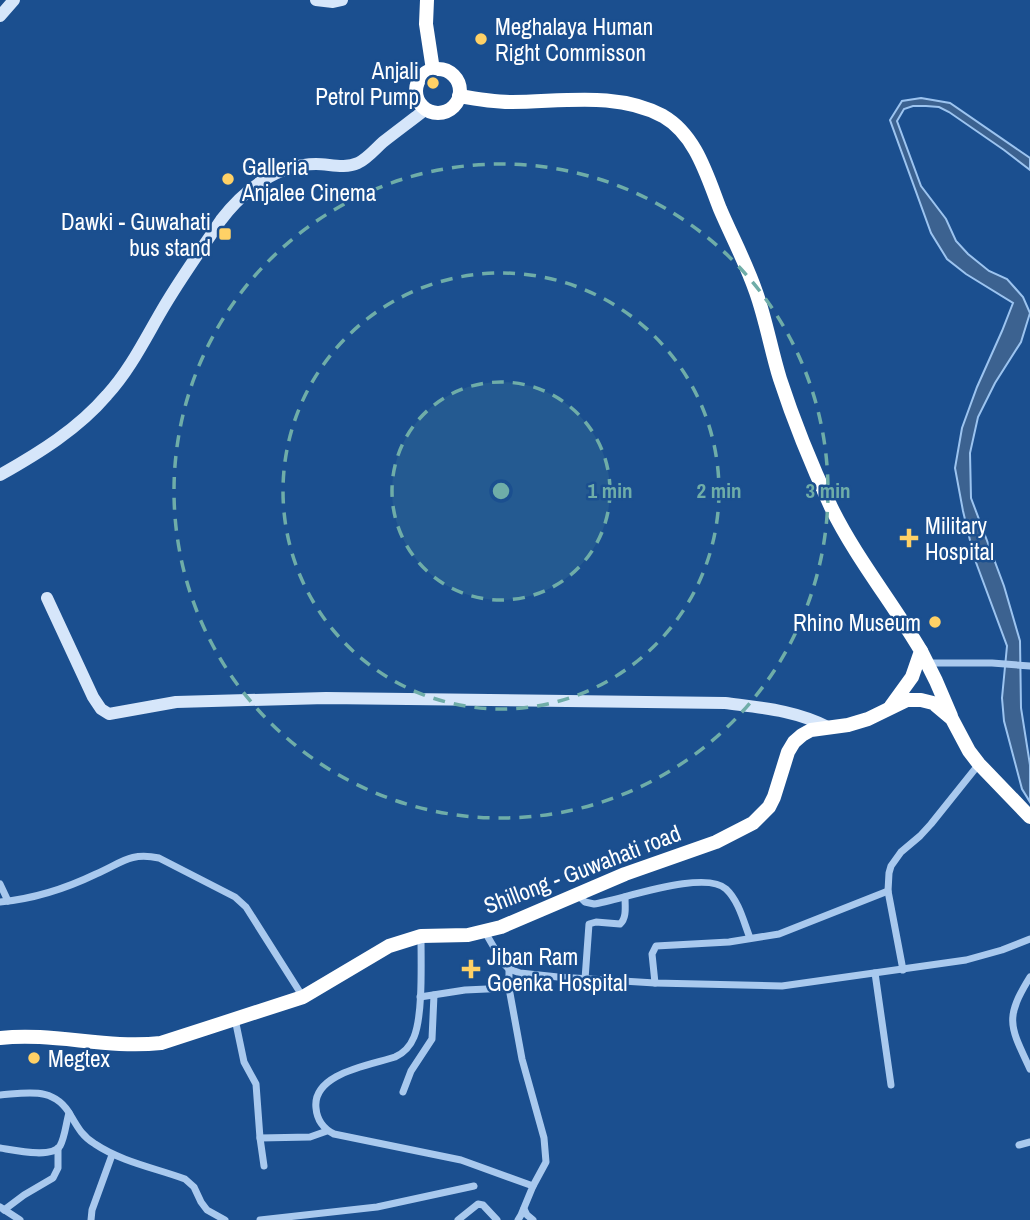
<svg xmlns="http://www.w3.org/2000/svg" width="1030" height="1220" font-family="'Archivo Narrow',sans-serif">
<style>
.water{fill:#3c6290;stroke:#9cc4f0;stroke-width:2}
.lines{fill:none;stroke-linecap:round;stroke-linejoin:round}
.street{stroke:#a9c9ee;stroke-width:7}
.secondary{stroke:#d6e6fa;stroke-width:12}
.highway{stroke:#fff;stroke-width:14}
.ring{fill:none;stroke:#6fada8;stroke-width:3.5;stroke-dasharray:12 9}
.poi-dot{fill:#ffd166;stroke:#1b4f8f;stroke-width:2.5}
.labels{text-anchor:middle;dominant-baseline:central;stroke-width:5;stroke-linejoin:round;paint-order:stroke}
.poi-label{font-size:23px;fill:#fff;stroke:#1b4f8f;text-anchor:start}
.street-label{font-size:23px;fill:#fff;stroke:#1b4f8f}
.centre{fill:#6fada8;stroke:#1b4f8f;stroke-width:3.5}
.ring-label{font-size:21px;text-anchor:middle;font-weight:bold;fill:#6fada8;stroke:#1b4f8f;stroke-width:5;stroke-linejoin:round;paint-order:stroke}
</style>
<rect width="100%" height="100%" fill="#1b4f8f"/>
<path class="water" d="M921 98 950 103 1030 158V170L1004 150 949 112 939 107 926 106H913L904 109 897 121 921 186 946 219 956 241 968 254 989 271 1007 279 1023 297 1030 313 1021 342 995 383 978 417 970 453 971 498 1004 586 1020 641 1021 708 1030 765V802L1022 789 1004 721 1002 698 1007 646 974 557 963 511 955 468 962 428 977 387 1002 331 1013 303 966 274 947 259 931 233 890 120 902 101Z"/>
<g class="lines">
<g class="street">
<path d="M928 663H992L1030 666"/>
<path d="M0 884 8 901"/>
<path d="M578 895 585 902 594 904C621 900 705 869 726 889 739 901 744 923 750 938"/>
<path d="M0 902C32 899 67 888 96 874 122 863 129 852 159 858L235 897 246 907 303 997"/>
<path d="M485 932 503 963 509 969 520 973 558 977 655 983 782 986 966 960 1002 950 1030 939"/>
<path d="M421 937C421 963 423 1015 414 1037 410 1047 404 1053 395 1057 371 1065 312 1073 316 1108 317 1120 324 1129 334 1134L461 1160 533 1186 521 1215 518 1220"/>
<path d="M509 969V988L522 1059 544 1138 546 1162 533 1186"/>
<path d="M903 970 888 891 889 873 891 866 901 852 920 836 931 824 979 764"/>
<path d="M875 973 891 1085"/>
<path d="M1030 977C1004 1019 1010 1026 1030 1069"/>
<path d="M585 979 589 924 596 922 620 924C627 918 625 906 625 897"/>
<path d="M655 983 652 954 656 946 729 942 779 934 888 891"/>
<path d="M420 997 465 990 509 988"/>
<path d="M235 1019 244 1062 256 1084 260 1138 264 1166"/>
<path d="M403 1092 411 1071 432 1039 434 995"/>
<path d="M0 1095C28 1093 55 1086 71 1116 78 1128 83 1137 95 1144 122 1162 155 1168 185 1179L194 1187 201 1202 207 1210 225 1220"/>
<path d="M260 1138 310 1137 327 1131"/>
<path d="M1019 1145 1030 1142"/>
<path d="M0 1148C13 1150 52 1159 60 1146 65 1137 66 1123 69 1113"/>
<path d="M0 1207 20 1220"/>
<path d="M524 1209 527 1215 533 1220"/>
<path d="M4 1210 24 1195 53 1178 58 1168V1148"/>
<path d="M91 1220 92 1210 112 1155"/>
<path d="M260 1220 377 1207 474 1186"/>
<path d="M458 1220 478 1204 483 1205 497 1220"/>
</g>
<g class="secondary">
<path d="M316 0 333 2 342 0"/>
<path d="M0 16 14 0"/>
<path d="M0 475C39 453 78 429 107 395 130 370 145 339 162 310 180 279 201 250 221 220 243 191 277 164 316 164 330 164 344 169 358 163 368 158 375 149 383 142 397 131 412 120 426 109"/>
<path d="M47 598 93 697 101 709 109 714 176 702 326 698 725 703C763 708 794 710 828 727"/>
</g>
<g class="highway">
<path d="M427 0 426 24 433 70"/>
<circle cx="438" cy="91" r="22"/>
<path d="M459 96C476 99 494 102 512 102 561 102 617 91 663 116 696 135 707 176 720 209 732 237 746 263 756 292 766 320 771 350 780 379 794 422 812 466 831 507 856 558 892 602 921 651L912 677 891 706"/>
<path d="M921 651 936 681 951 716"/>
<path d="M0 1038C54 1032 105 1049 161 1043L303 997 389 946 421 936 468 935 501 927 625 874 716 842 753 823 769 807 774 797 788 752 794 742 802 735 811 730 848 725 868 719 907 700H921L933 703 952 719 969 751 979 764 1030 817"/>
</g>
</g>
<circle cx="501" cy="491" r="109" fill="#6fada8" fill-opacity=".12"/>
<g class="ring">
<circle cx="501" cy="491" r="109"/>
<circle cx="501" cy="491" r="218"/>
<circle cx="501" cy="491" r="327"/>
</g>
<g class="poi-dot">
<circle cx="481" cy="39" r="7"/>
<circle cx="433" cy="83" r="7"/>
<circle cx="228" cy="179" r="7"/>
<rect x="218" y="227" width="14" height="14" rx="3.5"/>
<path d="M905.5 527.5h7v7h7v7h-7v7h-7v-7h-7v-7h7z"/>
<circle cx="935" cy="622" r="7"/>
<path d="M467.5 958.5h7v7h7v7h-7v7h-7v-7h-7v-7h7z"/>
<circle cx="34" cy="1058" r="7"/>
</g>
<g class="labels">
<g class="poi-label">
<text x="495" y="26">Meghalaya Human<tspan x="495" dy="26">Right Commisson</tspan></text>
<text x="419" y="70" text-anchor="end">Anjali<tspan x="419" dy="26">Petrol Pump</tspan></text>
<text x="242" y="166">Galleria<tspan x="242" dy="26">Anjalee Cinema</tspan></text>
<text x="211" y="221" text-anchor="end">Dawki - Guwahati<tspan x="211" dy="26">bus stand</tspan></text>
<text x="925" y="525">Military<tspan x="925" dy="26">Hospital</tspan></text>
<text x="921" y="622" text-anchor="end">Rhino Museum</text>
<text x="487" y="956">Jiban Ram<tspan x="487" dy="26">Goenka Hospital</tspan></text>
<text x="48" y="1058">Megtex</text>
</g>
<g class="street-label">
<text transform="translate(582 869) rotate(-21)">Shillong - Guwahati road</text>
</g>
</g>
<circle cx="501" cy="491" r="10" class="centre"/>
<g class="ring-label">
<text x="610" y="498">1 min</text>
<text x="719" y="498">2 min</text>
<text x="828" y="498">3 min</text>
</g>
</svg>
